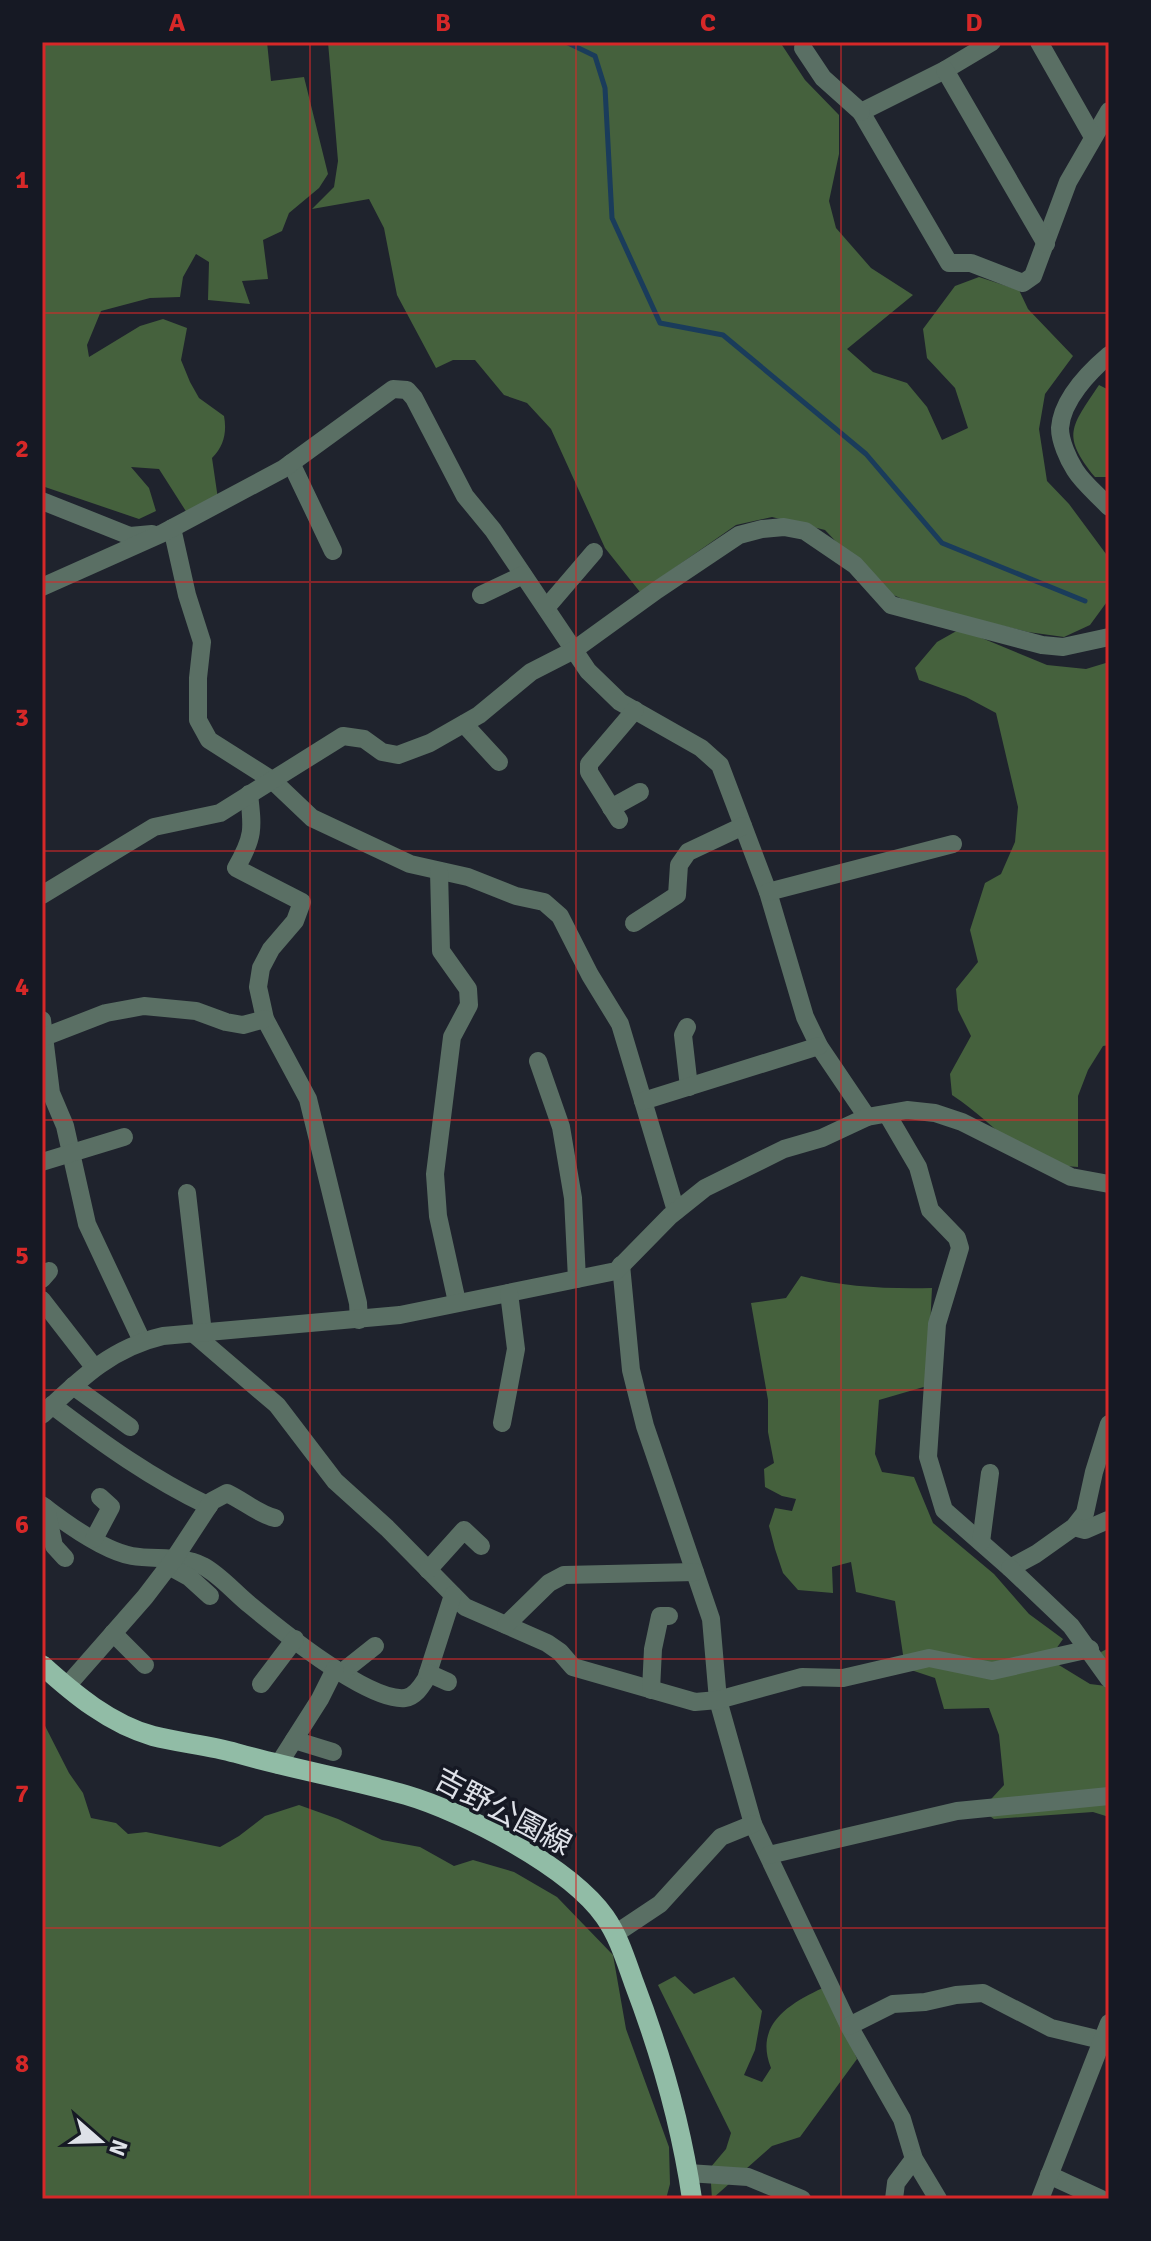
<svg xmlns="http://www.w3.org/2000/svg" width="1151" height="2241" font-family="Signika,'Noto Sans JP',sans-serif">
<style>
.forest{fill:#45613d}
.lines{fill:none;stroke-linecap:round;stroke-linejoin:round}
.stream{stroke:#1a3c5b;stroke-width:5}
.minor{stroke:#5a6f64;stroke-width:18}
.major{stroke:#91bca6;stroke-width:20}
.grid{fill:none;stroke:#d62828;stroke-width:2;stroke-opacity:0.55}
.labels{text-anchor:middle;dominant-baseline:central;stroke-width:7;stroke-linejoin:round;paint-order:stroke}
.street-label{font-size:30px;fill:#dee1e8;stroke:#161924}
.neatline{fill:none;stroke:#d62828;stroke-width:3}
.grid-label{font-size:26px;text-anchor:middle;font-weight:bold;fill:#d62828}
</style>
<rect width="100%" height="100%" fill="#1f232d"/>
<g class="forest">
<path d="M42 42H267L271 81 304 77 328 174 319 188 289 213 282 231 263 240 268 279 242 281 250 304 208 300 209 262 196 254 183 277 180 297 150 298 101 311 87 345 89 357 140 326 163 319 187 328 181 360 190 382 199 398 224 416C227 432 224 446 212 458L218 499 189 516 159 469 131 467 149 488 156 511 139 519 42 486Z"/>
<path d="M328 42H780L805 80 839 115V154L829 201 836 228 871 268 913 295 847 349 873 372 907 383 927 407 942 440 968 428 955 388 927 358 923 329 955 286 979 277 1019 290 1028 309 1073 356 1045 394 1039 429 1047 481 1069 504 1109 558V599L1090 625 1064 637 1028 632 916 605 882 590 825 530 772 517 736 525 640 592 605 548 551 429 527 403 504 395 475 360H453L436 368 397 295 384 228 369 199 312 209 334 187 338 161Z"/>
<path d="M1099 385 1109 390V477H1095C1061 435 1071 427 1099 385Z"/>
<path d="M960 629 1047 665 1086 669 1109 662V1045L1103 1046 1088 1070 1078 1096V1167C1019 1164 998 1125 952 1095L950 1074 971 1036 958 1010 956 989 978 962 970 930 985 883 1001 874 1015 842 1018 807 996 713 966 697 919 680 915 668 937 642Z"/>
<path d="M801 1276C845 1287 886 1289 932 1288L927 1386 879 1400 875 1454 882 1472 914 1477 933 1523 994 1574 1029 1614 1063 1639 1049 1659 1090 1684 1106 1686 1101 1652 1109 1648V1817L1093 1812 994 1819 981 1810 1004 1785 999 1735 989 1708 944 1709 935 1678 905 1668 895 1601 856 1592 851 1562 832 1567 833 1593 798 1590 783 1573 775 1549 769 1526 775 1508 792 1511 796 1499 782 1496 765 1487 764 1469 774 1463 768 1432V1400L751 1303 786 1298Z"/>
<path d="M42 1720 69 1773 83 1793 91 1818 116 1823 128 1834 146 1832 220 1847 239 1836 265 1816 299 1805 338 1819 382 1840 420 1847 454 1866 473 1860 514 1872 557 1897 613 1955 626 2029 669 2147 670 2184 666 2199H42Z"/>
<path d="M675 1976 694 1994 734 1977 762 2011 755 2050 744 2075 762 2082 771 2068C753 2023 792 2002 827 1986L857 2059 800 2137 772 2146 712 2199 710 2168 726 2149 731 2133 658 1985Z"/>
</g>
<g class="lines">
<path class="stream" d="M566 42 595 56 605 88 612 218 660 323 723 335 866 454 942 543 1085 601"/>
<g class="minor">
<path d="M992 42 945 70 861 112 949 263H971L1023 283 1033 276 1068 182 1109 111"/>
<path d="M1039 42 1093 137"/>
<path d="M803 48 823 78 861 112"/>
<path d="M945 70 1046 244"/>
<path d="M1109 355C1089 372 1062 400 1060 428 1060 441 1068 459 1075 470 1083 483 1098 495 1109 507"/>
<path d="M291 463 333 551"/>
<path d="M42 501 130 536 152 534"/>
<path d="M172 528 187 595 202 642 198 678V720L209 740 272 780 312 818 410 864 468 877 516 896 544 902 560 916 590 975 620 1024 676 1211"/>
<path d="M42 587 163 533 283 469 393 389 407 390 414 398 465 496 493 530 588 671 620 702 701 748 720 765 768 892 805 1017 819 1046 867 1117"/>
<path d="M481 595 523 575"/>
<path d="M546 608 594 552"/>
<path d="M464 724 499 762"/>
<path d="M249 794C253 829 254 837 236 868L302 902 295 921 271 949 261 968 258 987 265 1019 308 1099 358 1303 359 1320"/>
<path d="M611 808 640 792"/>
<path d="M619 820 589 772V764L635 710"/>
<path d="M439 871 441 951 468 989 469 1005 452 1037 435 1174 438 1216 457 1302"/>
<path d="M768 892 953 844"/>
<path d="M42 895 154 827 220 813 343 736 364 739 382 752 398 755 430 743 479 715 531 672 574 650 657 590 739 535 762 529 784 527 805 531 855 565 891 605 1042 645 1063 647 1109 637"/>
<path d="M634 923 677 895 679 865 688 852 743 826"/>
<path d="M42 1020 51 1093 65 1126 87 1224 142 1341"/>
<path d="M687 1027 683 1035 689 1087"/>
<path d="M44 1037 106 1013 144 1006 196 1011 226 1022 243 1025 265 1019"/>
<path d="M538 1061 561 1127 573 1198 577 1279"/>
<path d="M643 1101 819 1046"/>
<path d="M887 1114 918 1167 930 1210 957 1238 960 1248 937 1324 928 1457 944 1510 1010 1568 1036 1554 1074 1527 1085 1513 1094 1472 1109 1424"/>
<path d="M42 1162 124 1137"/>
<path d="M187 1193 203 1333"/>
<path d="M621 1265 631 1370 645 1426 711 1619 718 1700 753 1824 849 2026 902 2119 914 2159 938 2199"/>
<path d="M42 1279 49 1271"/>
<path d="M42 1300 94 1367"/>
<path d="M194 1334 277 1405 335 1481 387 1528 465 1607 547 1643 560 1652 573 1667 695 1702 718 1700 802 1677 843 1678 929 1658 992 1671 1090 1649"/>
<path d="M73 1386 130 1427"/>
<path d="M52 1405C102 1443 152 1479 209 1506"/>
<path d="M42 1415C80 1379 111 1348 163 1336L400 1315 616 1271 670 1216 705 1188 784 1149 822 1138 867 1117 907 1110 935 1113 962 1122 1071 1177 1109 1184"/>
<path d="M502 1423 516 1349 509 1293"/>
<path d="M42 1505C64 1522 104 1551 132 1556 156 1560 181 1555 203 1566 220 1575 235 1593 250 1605 279 1629 368 1702 405 1698 415 1697 421 1687 426 1679L453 1595"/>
<path d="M46 1508 54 1546 65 1558"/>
<path d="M1074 1527 1085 1530 1108 1520"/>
<path d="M94 1539 111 1507 100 1497"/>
<path d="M981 1542 990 1473"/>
<path d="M169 1566 189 1577 210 1596"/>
<path d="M1010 1568 1071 1626 1109 1679"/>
<path d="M428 1570 464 1530 481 1546"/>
<path d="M506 1625 549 1583 564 1575 695 1572"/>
<path d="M113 1633 145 1665"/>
<path d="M341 1673 375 1646"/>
<path d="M428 1673 448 1682"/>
<path d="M261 1684 295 1639"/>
<path d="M66 1687 145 1597 174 1559 212 1501 227 1493C244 1501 258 1514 275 1518"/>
<path d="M651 1690 653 1649 660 1616H669"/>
<path d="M294 1740 333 1752"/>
<path d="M278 1765 320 1699 335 1669"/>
<path d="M769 1855 957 1811 1109 1796"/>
<path d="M615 1934 660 1904 721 1837 753 1824"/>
<path d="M849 2026 893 2004 925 2002 956 1995 983 1993 1051 2028 1101 2040"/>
<path d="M688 2173 748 2177 802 2199"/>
<path d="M1049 2175 1101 2199"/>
<path d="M894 2199 896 2183 914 2159"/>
<path d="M1040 2199 1109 2023"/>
</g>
<path class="major" d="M42 1665C74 1694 110 1724 153 1736 180 1743 209 1745 236 1753 292 1769 350 1779 406 1795 464 1812 570 1867 605 1917 619 1937 626 1961 634 1983 661 2054 681 2124 692 2199"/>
</g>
<path class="grid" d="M310 42V2199M576 42V2199M841 42V2199M42 313H1109M42 582H1109M42 851H1109M42 1120H1109M42 1390H1109M42 1659H1109M42 1928H1109"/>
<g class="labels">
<g class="street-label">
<text transform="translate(503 1812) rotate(28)">吉野公園線</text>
</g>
</g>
<rect width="1151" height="2241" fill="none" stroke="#161924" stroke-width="88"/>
<g transform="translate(100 2141) rotate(110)" stroke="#161924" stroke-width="6" paint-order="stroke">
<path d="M0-6L14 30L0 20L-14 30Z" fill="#dee1e8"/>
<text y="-12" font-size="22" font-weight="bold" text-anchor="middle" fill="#dee1e8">N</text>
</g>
<rect x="44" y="44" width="1063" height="2153" class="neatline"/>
<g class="grid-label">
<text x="177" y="31">A</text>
<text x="443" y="31">B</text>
<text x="708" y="31">C</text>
<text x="974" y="31">D</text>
<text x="22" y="188">1</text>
<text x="22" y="457">2</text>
<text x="22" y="726">3</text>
<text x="22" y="995">4</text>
<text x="22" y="1264">5</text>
<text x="22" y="1533">6</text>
<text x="22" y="1802">7</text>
<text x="22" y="2072">8</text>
</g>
</svg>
